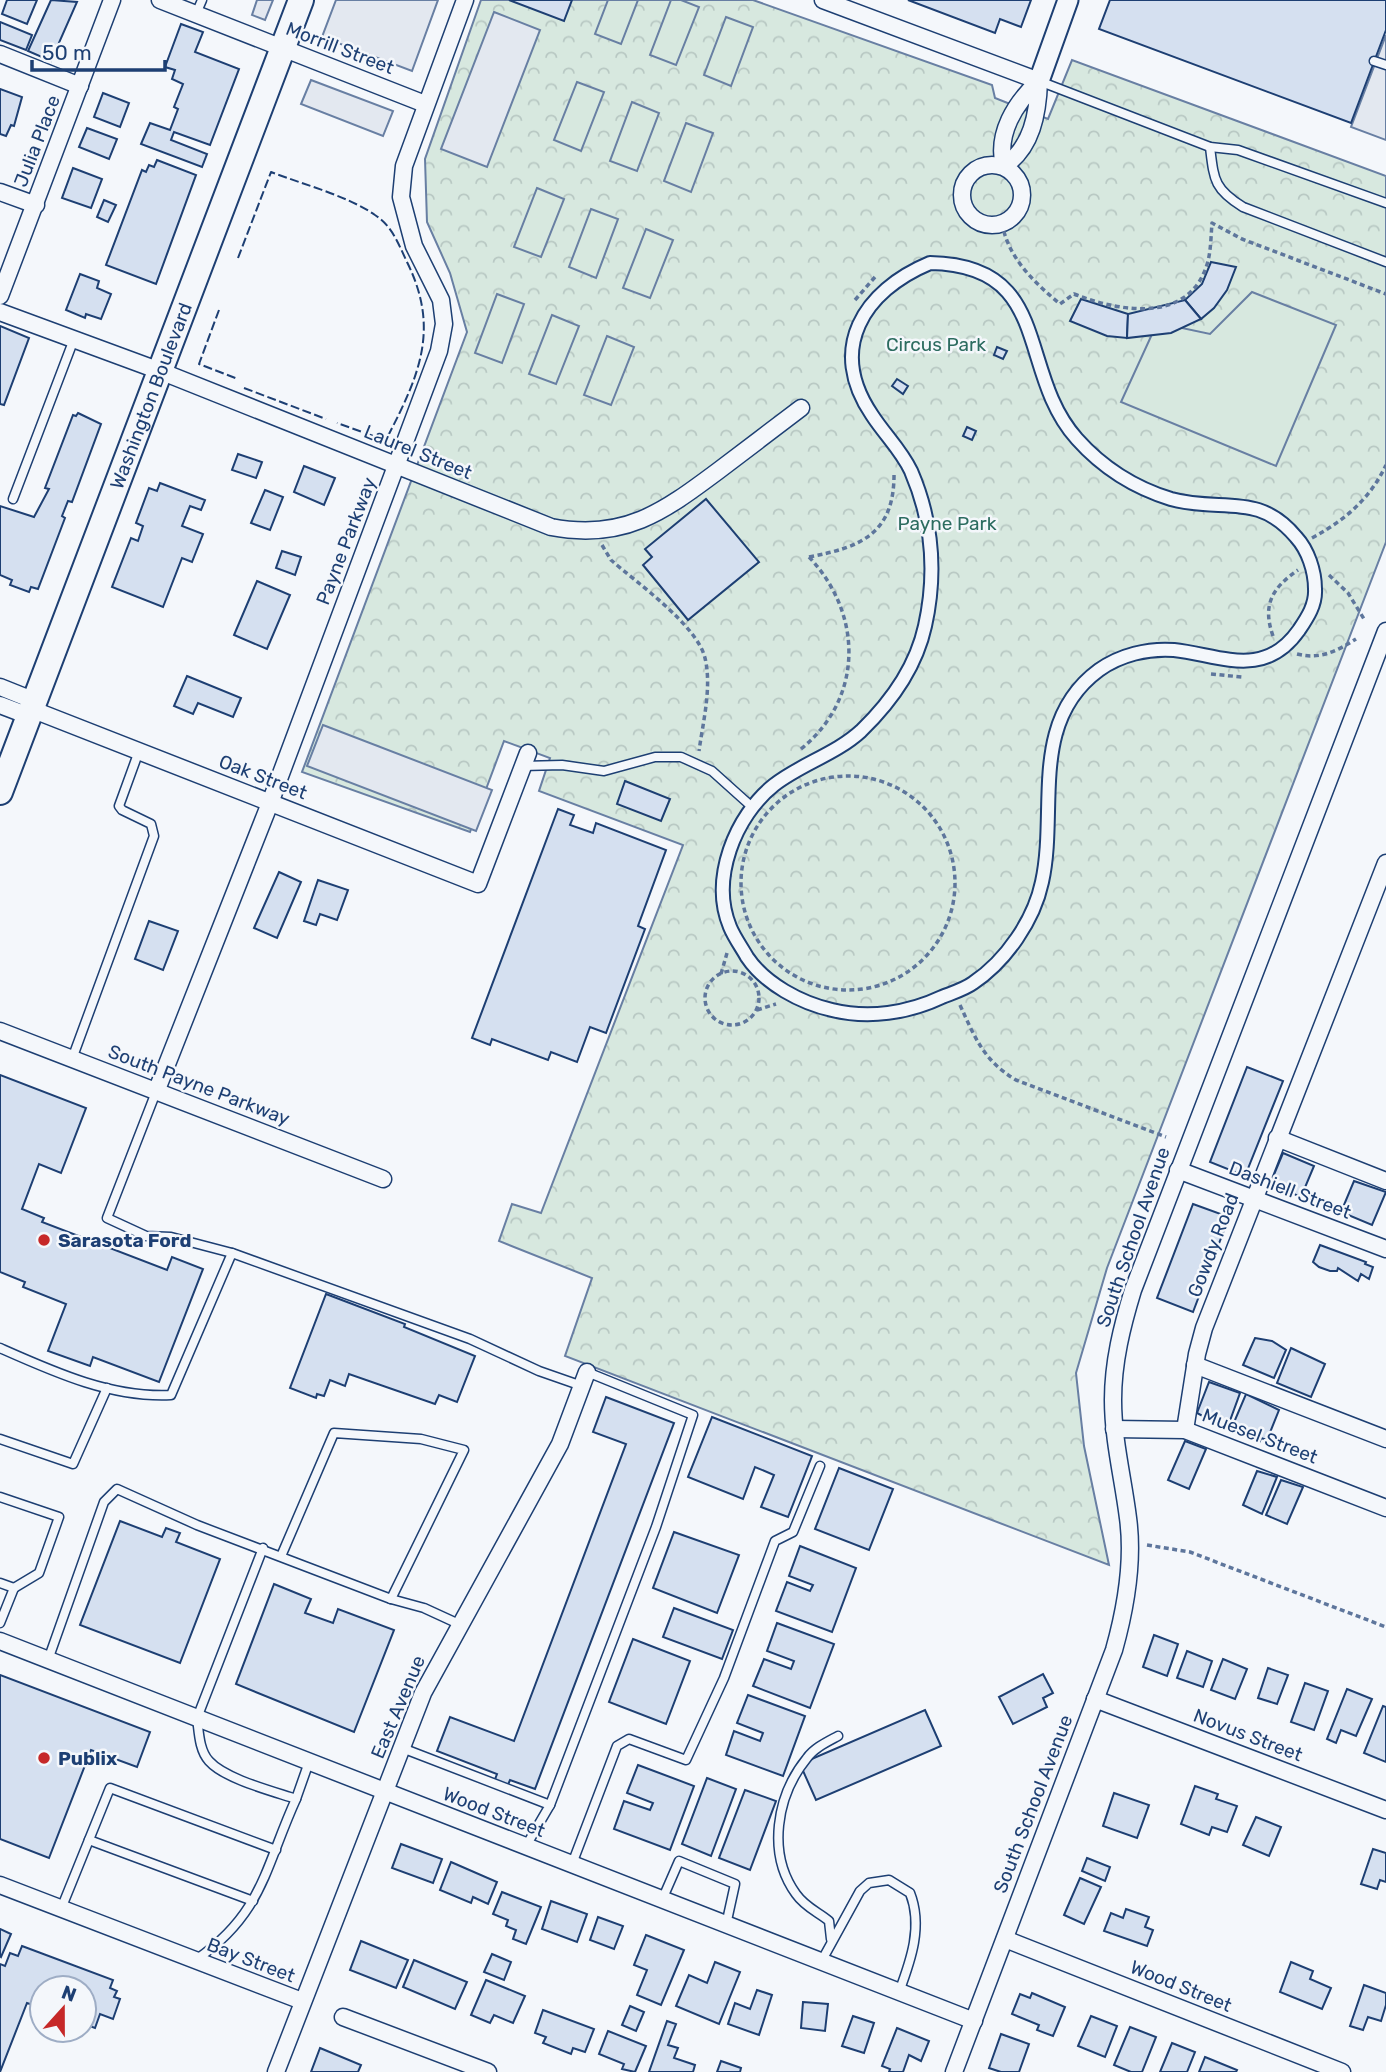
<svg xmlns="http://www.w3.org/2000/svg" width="1386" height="2072" font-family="Rubik,sans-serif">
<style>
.park{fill:url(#park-crowns);stroke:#687fa3;stroke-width:2}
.pitch{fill:#d7e8df;stroke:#687fa3;stroke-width:2}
.parking{fill:#e3e8f0;stroke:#687fa3;stroke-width:2}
.building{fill:#d5e0f0;stroke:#1d3f73;stroke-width:2}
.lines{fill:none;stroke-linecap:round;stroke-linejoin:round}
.service-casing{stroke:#1d3f73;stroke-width:11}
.pedestrian-casing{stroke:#1d3f73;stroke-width:16}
.minor-casing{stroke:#1d3f73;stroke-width:19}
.tertiary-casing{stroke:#1d3f73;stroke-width:23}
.primary-casing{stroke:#1d3f73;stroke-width:28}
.path{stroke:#5e769c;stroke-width:3.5;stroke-dasharray:5 3.5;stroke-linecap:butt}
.service{stroke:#f4f7fb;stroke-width:8}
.pedestrian{stroke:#f4f7fb;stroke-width:12}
.minor{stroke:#f4f7fb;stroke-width:16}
.tertiary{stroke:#f4f7fb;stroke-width:19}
.primary{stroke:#f4f7fb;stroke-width:24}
.fence{stroke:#1d3f73;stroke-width:2;stroke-dasharray:9 3.5;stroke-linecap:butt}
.poi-dot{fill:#c62828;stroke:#f4f7fb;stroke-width:2.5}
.labels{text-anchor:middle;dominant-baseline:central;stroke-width:5;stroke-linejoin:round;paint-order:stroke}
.street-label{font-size:19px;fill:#1d3f73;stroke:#f4f7fb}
.park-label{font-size:19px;fill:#2c6c60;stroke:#f4f7fb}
.poi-label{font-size:19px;font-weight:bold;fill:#1d3f73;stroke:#f4f7fb;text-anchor:start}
</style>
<defs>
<pattern id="park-crowns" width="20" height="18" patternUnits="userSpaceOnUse" patternTransform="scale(1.75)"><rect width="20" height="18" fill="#d7e8df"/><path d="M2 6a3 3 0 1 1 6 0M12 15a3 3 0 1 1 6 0" fill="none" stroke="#b8c8c3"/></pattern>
</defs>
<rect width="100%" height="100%" fill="#f4f7fb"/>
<path class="park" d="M481 0H753L992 85 995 98 1048 119 1072 60 1386 176V542L1107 1268 1076 1373 1084 1446 1109 1565 565 1356 592 1278 499 1241 512 1204 541 1213 683 845 539 791 550 758 504 741 470 832 302 772 467 332 450 273 427 222 425 159Z"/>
<g class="pitch">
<path d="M608 0H638L621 44 595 34Z"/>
<path d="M671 0H681L699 7 676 65 650 55Z"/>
<path d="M726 17 753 27 731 86 704 75Z"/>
<path d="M577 82 604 92 581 151 554 140Z"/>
<path d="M632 102 659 113 637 171 610 161Z"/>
<path d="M686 123 713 133 691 192 664 181Z"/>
<path d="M537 188 564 199 541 257 514 247Z"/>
<path d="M591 209 618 219 596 278 569 267Z"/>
<path d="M646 229 673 240 650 298 623 288Z"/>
<path d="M1252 292 1336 325 1276 466 1121 402 1153 332 1168 325 1210 334Z"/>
<path d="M497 294 524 304 502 363 475 353Z"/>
<path d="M552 315 579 326 556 384 529 374Z"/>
<path d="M607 336 634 347 611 405 584 395Z"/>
</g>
<g class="parking">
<path d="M257 0H273L265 20 252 15Z"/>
<path d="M336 0H438L412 71 322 37Z"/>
<path d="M494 12 540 30 487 167 441 149Z"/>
<path d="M1386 35V140L1351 127Z"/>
<path d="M311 80 393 111 383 136 301 104Z"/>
<path d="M323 725 492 790 476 831 307 766Z"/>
</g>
<g class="building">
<path d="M7 0H37L27 24 2 14Z"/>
<path d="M51 0 77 2 51 61 28 51Z"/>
<path d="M509 0H572L564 21Z"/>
<path d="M908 0H1031L1021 27 1000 19 995 33Z"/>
<path d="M1110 0H1386V30L1351 123 1099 29Z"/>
<path d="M0 22 32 35 26 50 0 40Z"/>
<path d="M181 24 203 32 195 52 239 69 210 145 174 132 171 140 207 154 202 167 141 144 150 123 170 130 178 109 174 107 183 84 172 79 175 70 165 67Z"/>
<path d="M0 89 22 97 14 126 11 125 6 136 0 134Z"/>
<path d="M103 93 129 103 120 127 94 117Z"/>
<path d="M87 128 117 139 109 159 79 147Z"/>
<path d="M157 160 196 175 156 284 106 265 142 170 146 172 149 165 154 167Z"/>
<path d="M73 168 102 179 91 208 62 198Z"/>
<path d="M104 200 116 205 108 222 97 217Z"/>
<path d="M1211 262 1236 267 1227 290 1214 308 1201 319 1185 300 1202 284Z"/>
<path d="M80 274 99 281 97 288 111 294 101 319 86 314 85 318 66 310Z"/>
<path d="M1081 299 1128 314 1127 338 1107 336 1070 321Z"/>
<path d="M1185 300 1201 319 1171 333 1127 338 1128 314Z"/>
<path d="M0 326 29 338 4 405 0 404Z"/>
<path d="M997 347 1007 351 1003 359 994 355Z"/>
<path d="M897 379 908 386 903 394 892 386Z"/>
<path d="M78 413 101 424 72 502 68 501 62 516 65 518 38 589 31 587 29 592 10 585 12 580 0 575V506L34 517 49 489 45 488 73 415 76 416Z"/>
<path d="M967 427 976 431 972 440 963 436Z"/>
<path d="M238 454 262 462 256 478 232 470Z"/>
<path d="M304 466 335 478 324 505 294 492Z"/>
<path d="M160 483 205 500 201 510 190 506 182 526 203 534 192 562 182 558 163 607 112 587 131 538 138 541 143 526 136 523 149 488 157 491Z"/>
<path d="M265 490 283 497 270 530 251 523Z"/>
<path d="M706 499 759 562 688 620 643 565 652 557 645 549Z"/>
<path d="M282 551 301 557 295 575 276 568Z"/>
<path d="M257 581 290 595 267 649 234 635Z"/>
<path d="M187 676 241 698 233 717 198 703 193 714 174 706Z"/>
<path d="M625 781 670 799 661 821 617 804Z"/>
<path d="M558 809 574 815 570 825 593 833 596 823 666 850 638 926 645 929 606 1033 590 1027 577 1062 551 1052 548 1060 492 1039 490 1045 472 1038Z"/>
<path d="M279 872 301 882 277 938 254 928Z"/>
<path d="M318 880 348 890 337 920 320 914 316 925 304 921Z"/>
<path d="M149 921 178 931 163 970 135 959Z"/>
<path d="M1247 1067 1283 1081 1245 1176 1210 1162Z"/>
<path d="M0 1075 86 1108 61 1173 39 1164 22 1209 44 1218 42 1222 167 1270 172 1257 203 1269 159 1382 93 1357 90 1366 48 1351 66 1304 23 1287 25 1282 0 1272Z"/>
<path d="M1283 1153 1314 1166 1301 1197 1270 1184Z"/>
<path d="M1354 1181 1386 1192 1372 1225 1341 1212Z"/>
<path d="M1193 1204 1229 1217 1193 1312 1157 1298Z"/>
<path d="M1320 1245 1366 1262 1365 1264 1373 1267 1369 1279 1361 1274 1358 1281 1338 1268 1337 1271H1330L1319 1267 1313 1262Z"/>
<path d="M326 1294 405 1324 404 1327 475 1356 457 1402 439 1395 435 1404 349 1374 345 1386 330 1380 324 1396 317 1394 316 1398 290 1388Z"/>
<path d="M1255 1338 1272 1341 1286 1350 1274 1378 1243 1365Z"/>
<path d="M1291 1348 1325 1364 1311 1397 1277 1383Z"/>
<path d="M1209 1382 1240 1393 1228 1426 1224 1424 1223 1427 1197 1413Z"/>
<path d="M1246 1394 1279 1410 1267 1440 1261 1438 1260 1441 1232 1427Z"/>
<path d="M606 1397 674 1423 535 1789 510 1780 507 1787 494 1782 497 1774 437 1751 450 1717 514 1741 626 1444 593 1432Z"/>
<path d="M712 1417 812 1456 788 1517 761 1507 774 1475 755 1467 743 1499 688 1477Z"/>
<path d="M1185 1441 1206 1449 1189 1489 1168 1480Z"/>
<path d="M839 1468 893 1489 869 1550 815 1529Z"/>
<path d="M1257 1471 1277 1477 1262 1514 1243 1505Z"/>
<path d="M1281 1480 1303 1487 1287 1524 1266 1515Z"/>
<path d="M120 1521 162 1537 166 1528 180 1533 176 1542 220 1559 180 1663 80 1625Z"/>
<path d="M674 1532 739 1555 717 1613 653 1588Z"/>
<path d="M800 1546 856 1568 832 1632 776 1611 787 1582 810 1591 813 1585 789 1576Z"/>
<path d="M274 1584 311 1599 305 1613 333 1623 338 1609 394 1630 354 1732 236 1684Z"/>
<path d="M674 1608 733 1630 722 1659 663 1637Z"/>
<path d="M777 1623 834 1644 810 1708 753 1686 764 1659 791 1669 794 1661 767 1651Z"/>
<path d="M1154 1635 1178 1644 1167 1676 1143 1667Z"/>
<path d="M633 1639 690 1661 666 1724 609 1702Z"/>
<path d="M1187 1651 1212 1661 1203 1687 1177 1678Z"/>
<path d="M1223 1659 1247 1669 1235 1699 1211 1690Z"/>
<path d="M1268 1668 1288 1675 1277 1704 1258 1698Z"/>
<path d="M1043 1674 1053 1693 1043 1698 1047 1707 1013 1724 999 1697Z"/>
<path d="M0 1675 150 1732 137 1767 91 1750 49 1858 0 1839Z"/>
<path d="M1305 1683 1328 1691 1314 1730 1291 1722Z"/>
<path d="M1347 1689 1372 1699 1356 1736 1341 1730 1336 1743 1327 1739Z"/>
<path d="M748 1695 805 1716 783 1776 726 1755 734 1731 760 1741 763 1733 737 1723Z"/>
<path d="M1383 1706 1386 1707V1762L1364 1753Z"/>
<path d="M925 1710 941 1746 816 1800 800 1764Z"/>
<path d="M638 1765 694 1786 670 1850 614 1829 624 1801 650 1810 653 1803 627 1793Z"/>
<path d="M707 1778 736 1789 711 1856 682 1844Z"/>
<path d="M1195 1786 1218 1794 1216 1799 1237 1806 1227 1832 1212 1827 1209 1835 1181 1824Z"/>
<path d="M745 1790 776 1801 750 1870 719 1858Z"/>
<path d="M1114 1793 1149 1805 1137 1838 1103 1826Z"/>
<path d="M1256 1817 1281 1827 1269 1856 1243 1845Z"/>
<path d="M401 1844 442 1859 433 1883 392 1868Z"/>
<path d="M1373 1849 1386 1853V1882L1380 1880 1377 1889 1361 1884Z"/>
<path d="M1087 1858 1110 1867 1105 1881 1082 1871Z"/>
<path d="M451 1862 497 1882 488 1904 473 1897 471 1903 440 1890Z"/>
<path d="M1080 1878 1101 1887 1084 1924 1064 1915Z"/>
<path d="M502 1892 541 1907 526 1944 513 1939 516 1930 506 1926 508 1920 493 1914Z"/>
<path d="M551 1901 587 1914 577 1942 542 1929Z"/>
<path d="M1126 1909 1149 1917 1145 1927 1153 1930 1147 1946 1104 1931 1111 1913 1123 1918Z"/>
<path d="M598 1917 623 1926 614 1949 590 1940Z"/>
<path d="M0 1929 11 1934 1 1957 0 1956Z"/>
<path d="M646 1935 684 1950 661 2005 637 1995 647 1970 634 1965Z"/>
<path d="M361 1941 408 1960 396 1988 350 1970Z"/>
<path d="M22 1946 113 1980 110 1988 117 1991 114 1997 120 1999 113 2019 100 2014 95 2028 84 2024V1988H42V2008L27 2003 0 2072V1964L5 1966 10 1953 18 1956Z"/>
<path d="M492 1954 511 1962 504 1980 484 1972Z"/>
<path d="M414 1960 467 1982 455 2009 403 1987Z"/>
<path d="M715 1962 740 1972 719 2024 676 2006 689 1975 707 1983Z"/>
<path d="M1291 1962 1313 1971 1310 1979 1331 1988 1322 2009 1280 1992Z"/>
<path d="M486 1980 525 1996 513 2023 494 2015 490 2023 471 2015Z"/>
<path d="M1364 1985 1386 1993V2005L1381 2021 1368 2017 1363 2030 1350 2026Z"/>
<path d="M757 1990 772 1995 759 2035 728 2024 735 2003 750 2009Z"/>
<path d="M1032 1993 1065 2007 1053 2036 1037 2030 1039 2025 1012 2014 1020 1994 1030 1998Z"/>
<path d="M803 2002 828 2004 825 2031 801 2028Z"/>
<path d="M630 2006 644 2012 636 2031 622 2025Z"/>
<path d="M543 2010 594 2029 585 2052 573 2048 571 2054 543 2043 546 2037 535 2033Z"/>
<path d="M853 2016 874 2023 864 2053 842 2046Z"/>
<path d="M1091 2016 1117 2026 1105 2057 1078 2046Z"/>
<path d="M667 2021 676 2024 668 2045 678 2048 674 2058 695 2065 693 2072H649Z"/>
<path d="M1130 2027 1156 2037 1142 2072H1131L1114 2065Z"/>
<path d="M897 2028 929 2041 921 2061 909 2055 903 2072H889L890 2069 882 2066Z"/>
<path d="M608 2031 646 2046 635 2072 622 2069 624 2064 599 2054Z"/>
<path d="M1001 2034 1029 2044 1019 2072H1001L989 2068Z"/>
<path d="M1172 2043 1195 2052 1187 2072H1160Z"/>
<path d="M320 2048 361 2065 358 2072H311Z"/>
<path d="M1205 2057 1237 2070 1236 2072H1199Z"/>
<path d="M721 2061 741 2068 740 2072H717Z"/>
</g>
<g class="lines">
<g class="service-casing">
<g id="service">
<path d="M196 14 202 0"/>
<path d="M1374 61 1386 65"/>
<path d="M1039 81 1210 147 1238 150 1386 203"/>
<path d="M1210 147C1214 180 1214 189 1243 207L1386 262"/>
<path d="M13 499 74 339"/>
<path d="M522 766 562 765 604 771 655 757H681L712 771 751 806"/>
<path d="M72 1059 154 836 151 824 122 810 119 806 139 751"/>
<path d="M156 1092 107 1218 146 1236 171 1237 232 1253"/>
<path d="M0 1348C54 1372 111 1398 171 1395L232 1253 470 1339 539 1371 582 1386"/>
<path d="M0 1439 73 1464 107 1388"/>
<path d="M0 1497 59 1517 39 1573 14 1588 0 1583"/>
<path d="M391 1599 424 1608 461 1625"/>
<path d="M0 1623 14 1588"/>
<path d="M48 1660 104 1502 117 1489 197 1525 391 1599 464 1450 421 1439 334 1433 282 1554"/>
<path d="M402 1748 550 1805 526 1846"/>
<path d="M296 1799 309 1762"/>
<path d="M550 1805 656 1527 693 1415 587 1372"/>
<path d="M89 1840 253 1901"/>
<path d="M572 1864 617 1746 629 1739 686 1760 724 1678 775 1541 793 1532 820 1466"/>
<path d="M662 1900 679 1861 735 1884 726 1925"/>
<path d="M61 1909 110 1788 276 1850"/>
<path d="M831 1939 829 1921C818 1912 805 1907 796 1894 767 1854 776 1796 807 1758 814 1748 827 1742 838 1736"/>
<path d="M197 1959C263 1913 265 1867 296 1799 272 1791 225 1779 209 1761 199 1750 199 1732 197 1718L263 1548"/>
<path d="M821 1962 860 1891 869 1883 889 1880 910 1893C923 1926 911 1960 899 1992"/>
</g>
</g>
<g class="pedestrian-casing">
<path id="pedestrian" d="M930 263C1054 265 1016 371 1077 439 1102 467 1135 488 1171 499 1221 513 1258 491 1296 537 1308 550 1315 571 1315 589 1316 605 1307 618 1299 630 1264 680 1220 655 1174 650 1148 648 1120 655 1099 670 1028 722 1058 810 1042 882 1034 920 1006 961 973 983 965 989 952 993 942 997 908 1013 869 1019 832 1010 801 1003 765 984 747 957 742 948 734 937 730 927 710 879 735 816 774 785 801 764 836 754 861 731 891 702 916 667 925 626 937 572 933 522 911 471 901 450 885 435 872 415 827 349 863 291 930 263Z"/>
</g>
<g class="minor-casing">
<g id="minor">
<path d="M160 0 425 104"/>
<path d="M823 0 1039 81"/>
<path d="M0 54 80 86"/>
<path d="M1039 81C1038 113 1032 148 1004 166 996 134 1015 103 1039 81Z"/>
<circle cx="992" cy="195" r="30"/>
<path d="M0 192 36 205"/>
<path d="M0 296 112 0"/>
<path d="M0 312 160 371 551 527C624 541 663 512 718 471 746 450 773 429 801 408"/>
<path d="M0 687 35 701"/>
<path d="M0 705 29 716"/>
<path d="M31 709 478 884 528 753"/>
<path d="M0 1031 383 1179"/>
<path d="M156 1092 270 803 439 351 444 324 441 300 414 246 401 197 404 166 465 0"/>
<path d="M1277 1138 1386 1181"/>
<path d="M1178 1170 1386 1249"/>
<path d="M1195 1365 1386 1439"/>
<path d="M1114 1429 1185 1430 1386 1508"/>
<path d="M1185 1430 1197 1354 1204 1328 1386 863"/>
<path d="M0 1641 974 2021"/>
<path d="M1095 1699 1386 1810"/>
<path d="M0 1885 302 2001"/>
<path d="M1005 1939 1342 2072"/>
<path d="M343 2017 488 2072"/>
<path d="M276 2072 423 1693 560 1444 587 1372"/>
<path d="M954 2072 1114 1650C1126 1607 1134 1562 1128 1518 1123 1478 1113 1440 1113 1400 1113 1362 1122 1326 1133 1290L1386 631"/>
</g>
</g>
<g class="tertiary-casing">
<path id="tertiary" d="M1039 81 1068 0"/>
</g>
<g class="primary-casing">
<g id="primary">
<path id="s1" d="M0 792 301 0"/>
</g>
</g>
<g class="path">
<path d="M1002 223C1008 258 1034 282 1060 304L1074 294C1120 312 1191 325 1208 261 1211 249 1211 235 1212 223L1242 239 1386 294"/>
<path d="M855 300 875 277"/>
<path d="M1312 538C1345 520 1370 499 1386 465"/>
<path d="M602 545 611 560C637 583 697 625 705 658 712 687 703 722 699 751"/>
<path d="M809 557C862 547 895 533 894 472"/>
<path d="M1329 575 1348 593 1364 619"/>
<path d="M1273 636C1262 605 1272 588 1298 570"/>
<path d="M1297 654C1320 660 1337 651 1356 639"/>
<path d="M1211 674 1242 677"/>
<path d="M801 749C864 698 863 614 809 557"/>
<circle cx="848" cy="883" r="107"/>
<circle cx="732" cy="998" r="27"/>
<path d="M721 974 727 953"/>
<path d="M960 1005C975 1038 984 1061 1016 1080L1166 1137"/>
<path d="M757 1010 776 1004"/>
<path d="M1147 1545 1190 1552 1386 1627"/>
</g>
<use href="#service" class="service"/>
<use href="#pedestrian" class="pedestrian"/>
<use href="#minor" class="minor"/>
<use href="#tertiary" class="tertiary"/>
<use href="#primary" class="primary"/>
<g class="fence">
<path d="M238 258 271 172C302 184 348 196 375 215 392 226 398 243 407 262 439 327 421 372 389 434L382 439 337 423"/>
<path d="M219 310 199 364 238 379"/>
<path d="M244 388 326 419"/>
</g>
</g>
<g class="poi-dot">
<circle cx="44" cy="1240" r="7"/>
<circle cx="44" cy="1758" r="7"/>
</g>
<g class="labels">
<g class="street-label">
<text transform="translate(340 48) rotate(21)">Morrill Street</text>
<text transform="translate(37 141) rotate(-69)">Julia Place</text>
<text stroke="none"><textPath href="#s1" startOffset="424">Washington Boulevard</textPath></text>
<text transform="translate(418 452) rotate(22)">Laurel Street</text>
<text transform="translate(346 541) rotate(-69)">Payne Parkway</text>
<text transform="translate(263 777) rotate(21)">Oak Street</text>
<text transform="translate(199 1085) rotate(21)">South Payne Parkway</text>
<text transform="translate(1290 1190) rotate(21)">Dashiell Street</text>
<text transform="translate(1133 1237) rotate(-71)">South School Avenue</text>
<text transform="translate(1213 1245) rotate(-69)">Gowdy Road</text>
<text transform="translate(1260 1436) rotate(21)">Muesel Street</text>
<text transform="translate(398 1707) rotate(-67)">East Avenue</text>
<text transform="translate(1248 1735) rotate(21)">Novus Street</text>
<text transform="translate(1033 1804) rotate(-69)">South School Avenue</text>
<text transform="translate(494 1812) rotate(21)">Wood Street</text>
<text transform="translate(251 1960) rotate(21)">Bay Street</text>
<text transform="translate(1181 1986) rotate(22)">Wood Street</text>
</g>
<g class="park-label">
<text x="936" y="344">Circus Park</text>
<text x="947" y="523">Payne Park</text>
</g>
<g class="poi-label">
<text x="58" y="1240">Sarasota Ford</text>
<text x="58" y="1758">Publix</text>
</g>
</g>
<g transform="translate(63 2009) rotate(21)"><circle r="33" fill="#f4f7fb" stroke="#9eadc5" stroke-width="2"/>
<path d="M0-5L12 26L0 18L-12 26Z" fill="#c62828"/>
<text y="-10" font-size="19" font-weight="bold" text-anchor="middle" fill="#1d3f73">N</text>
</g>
<path d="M32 60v10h133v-10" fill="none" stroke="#1d3f73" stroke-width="3.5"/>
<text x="42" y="60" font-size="21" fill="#1d3f73" stroke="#f4f7fb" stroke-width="5" paint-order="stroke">50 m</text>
</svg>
